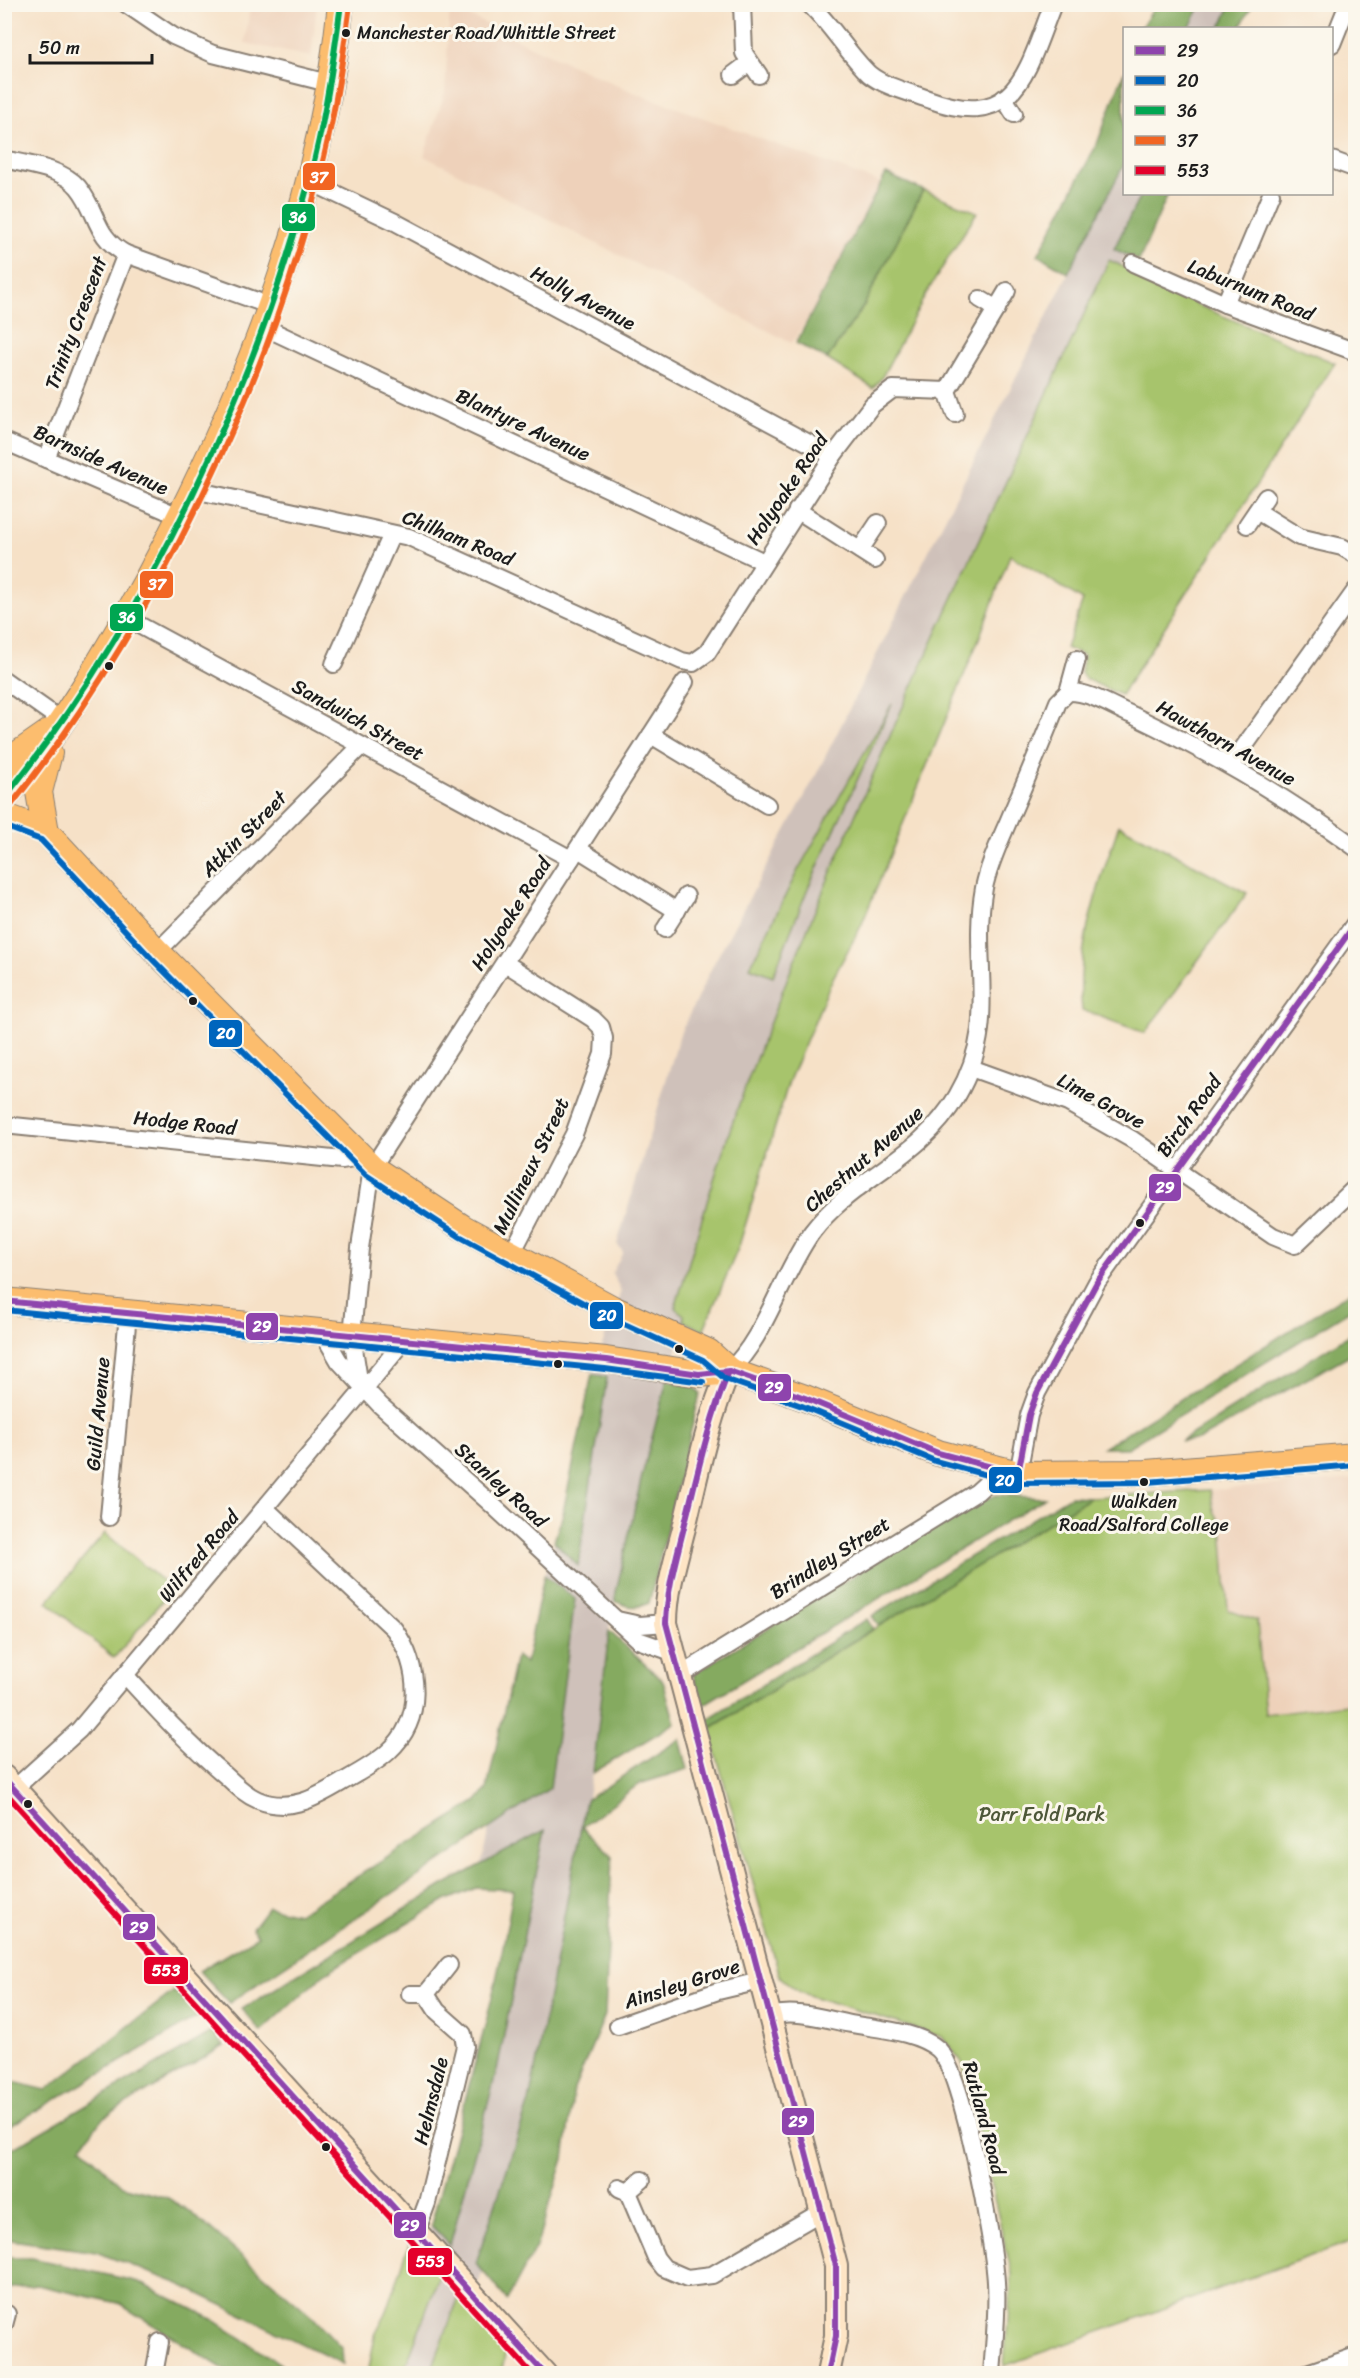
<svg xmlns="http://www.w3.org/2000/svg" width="1360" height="2378" font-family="Sriracha,sans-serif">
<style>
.built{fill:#eed1ba}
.industrial{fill:#cfc1ba}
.green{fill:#a7c46c;stroke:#627044;stroke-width:1.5}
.forest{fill:#85aa60;stroke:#50633e;stroke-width:1.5}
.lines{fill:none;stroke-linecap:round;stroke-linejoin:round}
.street-casing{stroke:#897e72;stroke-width:20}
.secondary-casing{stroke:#897e72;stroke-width:26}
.primary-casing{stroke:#897e72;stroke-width:28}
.street{stroke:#fff;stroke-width:16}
.secondary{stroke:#fee5c5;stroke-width:22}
.primary{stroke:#fcbd6e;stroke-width:26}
.bus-1-casing{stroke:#fbf7ec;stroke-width:10}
.bus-2-casing{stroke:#fbf7ec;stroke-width:10}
.bus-3-casing{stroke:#fbf7ec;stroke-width:10}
.bus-4-casing{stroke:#fbf7ec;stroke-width:10}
.bus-5-casing{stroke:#fbf7ec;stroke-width:10}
.bus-1{stroke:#8e44ad;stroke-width:6}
.bus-2{stroke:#0065bd;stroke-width:6}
.bus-3{stroke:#00a651;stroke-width:6}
.bus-4{stroke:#f26522;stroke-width:6}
.bus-5{stroke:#e4002b;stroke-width:6}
.bus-dot{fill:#1c1c1c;stroke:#fbf7ec;stroke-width:2}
.labels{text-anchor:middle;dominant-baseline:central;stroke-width:6;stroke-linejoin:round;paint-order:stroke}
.bus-label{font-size:18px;fill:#1c1c1c;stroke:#fbf7ec;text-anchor:start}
.street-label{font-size:20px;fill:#1c1c1c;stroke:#fbf7ec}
.park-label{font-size:20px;fill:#4d5738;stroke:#fbf7ec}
.line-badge{stroke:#fbf7ec;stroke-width:2}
.badge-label{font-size:16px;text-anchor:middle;font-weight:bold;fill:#fff}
</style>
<rect width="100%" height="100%" fill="#fbf7ec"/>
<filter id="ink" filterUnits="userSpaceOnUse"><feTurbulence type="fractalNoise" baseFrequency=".0167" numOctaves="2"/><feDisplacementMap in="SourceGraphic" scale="12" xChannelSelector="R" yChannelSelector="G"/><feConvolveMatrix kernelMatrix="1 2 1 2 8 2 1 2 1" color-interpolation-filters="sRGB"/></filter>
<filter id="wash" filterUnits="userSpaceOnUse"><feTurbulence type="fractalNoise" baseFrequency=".008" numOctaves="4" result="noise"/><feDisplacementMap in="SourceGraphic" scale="24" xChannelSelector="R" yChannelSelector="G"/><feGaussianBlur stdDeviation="1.35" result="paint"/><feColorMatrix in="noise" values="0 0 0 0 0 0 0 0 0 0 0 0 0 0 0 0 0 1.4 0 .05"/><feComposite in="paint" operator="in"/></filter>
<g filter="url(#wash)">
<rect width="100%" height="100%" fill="#f6e1c7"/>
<g class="built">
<path d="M250 5H317L311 57 245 43Z"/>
<path d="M450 6 526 44 633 92 892 187 792 343 424 156 445 92Z"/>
<path d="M1355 1479V1703L1265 1714 1257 1622 1228 1610 1222 1525 1214 1511 1210 1490Z"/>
</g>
<g class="industrial">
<path d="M1156 5H1246L1234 28H1141Z"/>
<path d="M1124 72V194H1154L927 690 686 1315 641 1480 616 1592 607 1641 593 1769 533 2105 485 2266 443 2373 380 2374 423 2255 477 2049 490 2012 513 1890 476 1888 544 1575 562 1517 592 1374 621 1291 612 1273 623 1252 617 1244 680 1034 713 965 815 777 1068 274 1038 255 1097 144Z"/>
</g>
<g class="green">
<path d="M923 190 977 212 927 292 881 379 873 388 827 359 863 307Z"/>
<path d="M1109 260 1194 300 1195 304 1335 363 1121 695 1085 679 1081 672 1084 655 1066 648 1083 600 1010 555 980 636 861 926 833 978 789 1081 739 1246 703 1331 684 1321V1315L675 1308C696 1241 714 1173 738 1107 844 818 980 540 1109 260Z"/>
<path d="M892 704 808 888 773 976 750 967 797 872Z"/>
<path d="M1119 825 1247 893 1145 1033 1082 1010C1075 946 1099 885 1119 825Z"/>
<path d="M1210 1490 1214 1511 1222 1525 1228 1610 1257 1621 1265 1714 1355 1703V2240L1004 2366 1012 2274 962 2062 942 2037 799 1992 780 1977 709 1729 1091 1497Z"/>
<path d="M105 1533 172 1589 114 1658 47 1602Z"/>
<path d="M410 2242 440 2274 403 2373 368 2374 375 2335 386 2314Z"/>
<path d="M459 2297 507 2347 501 2373 430 2374Z"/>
</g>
<g class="forest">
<path d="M1156 5V4L1201 5 1189 28H1141Z"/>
<path d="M1231 5H1252L1240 28H1220Z"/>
<path d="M1124 72V164L1068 273 1038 255 1097 144Z"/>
<path d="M886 174 923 190 863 307 827 359 796 343Z"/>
<path d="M1141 194H1168L1139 261 1114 249Z"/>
<path d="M1355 1289V1307L1127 1448H1103Z"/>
<path d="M1355 1331V1352L1198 1440 1181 1441Z"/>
<path d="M592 1374 607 1377 578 1566 554 1541 562 1517Z"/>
<path d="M667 1380 695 1387 700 1394 649 1603C635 1609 628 1607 615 1601L616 1592 641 1480Z"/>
<path d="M996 1495 1045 1498 701 1706 693 1674 951 1516Z"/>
<path d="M1070 1496 1091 1497 879 1626 872 1616Z"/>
<path d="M544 1575 575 1599 550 1788 229 2003 199 1971 258 1936 252 1928 268 1907 298 1914 477 1801 487 1789 516 1656 526 1663Z"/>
<path d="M867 1619 873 1629 709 1729 706 1720Z"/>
<path d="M609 1631 663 1681 675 1723 593 1773Z"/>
<path d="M680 1739 688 1769 639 1784 582 1827 612 1856 605 2015 574 2089 564 2159 536 2247 507 2300 476 2263 529 2102 586 1800Z"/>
<path d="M545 1830 497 2070 450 2245 431 2225C460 2114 496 2004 513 1890L476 1888 445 1901 324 1974 261 2032 242 2009 442 1886Z"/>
<path d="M174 1991 199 2016 5 2129V2080L46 2090Z"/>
<path d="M212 2032 224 2046 104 2117 81 2146 122 2186 168 2198 189 2211 312 2316 342 2348 343 2364 177 2283 96 2252 5 2239V2153Z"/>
<path d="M4 2258H32L139 2282 214 2320 282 2365 287 2373H230L118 2303 37 2285 5 2289Z"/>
</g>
</g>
<g filter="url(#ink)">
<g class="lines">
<g class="street-casing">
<g id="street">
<path d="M126 4 173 36 213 54 332 84"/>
<path d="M742 4 744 53 759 75"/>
<path d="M809 4C832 25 847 53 869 74 885 87 909 92 928 99 1017 132 1026 72 1053 4"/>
<path d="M1332 44 1348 4"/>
<path d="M733 75 749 63"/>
<path d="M1004 98 1014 114"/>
<path d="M4 159C27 165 62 168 78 187 98 211 94 237 126 254L46 459"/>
<path d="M1332 160 1356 169"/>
<path d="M311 182 395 222 833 456"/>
<path d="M126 254 271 306"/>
<path d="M1133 263 1225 304 1356 352"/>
<path d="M980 299 997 309"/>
<path d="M1225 304 1271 194"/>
<path d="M264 327 764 562"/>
<path d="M955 414 947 391 1007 291"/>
<path d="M4 441 181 517"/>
<path d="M194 490 409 537 682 661 693 663 707 653 833 456 872 405 893 389 947 391"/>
<path d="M797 510 875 560"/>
<path d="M1257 511 1299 537 1342 547 1356 555"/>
<path d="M1247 525 1266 497"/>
<path d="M860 550 878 523"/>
<path d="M126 618 571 859"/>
<path d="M334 664 392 534"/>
<path d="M4 680 62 721"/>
<path d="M1068 692C1089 691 1113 707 1132 715 1211 753 1285 796 1356 848"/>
<path d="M651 735 767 805"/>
<path d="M1231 765 1356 590"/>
<path d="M578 849 677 911"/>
<path d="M665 929 686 896"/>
<path d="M157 952 361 746"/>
<path d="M505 963 593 1019 601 1027 604 1038 603 1054 574 1134 511 1255"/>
<path d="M971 1068 1068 1103 1133 1140 1273 1236 1295 1245 1356 1187"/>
<path d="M4 1125 342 1160 360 1157"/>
<path d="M322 1332 339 1361 380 1405 488 1501 638 1640 672 1652"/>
<path d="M729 1371C765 1339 782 1273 812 1232 853 1177 920 1160 957 1096 1001 1021 970 964 984 888 989 863 1001 839 1011 815 1027 778 1043 740 1058 702L1068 692 1077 659"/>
<path d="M359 1380 352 1336 360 1248 372 1168 685 682"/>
<path d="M1018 1474 1029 1415 1037 1393 1097 1282 1356 922"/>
<path d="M109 1517 128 1314"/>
<path d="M617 1620 640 1625 666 1623"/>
<path d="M126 1676C158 1711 189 1745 225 1775 235 1784 245 1795 258 1800 290 1813 315 1798 342 1782 358 1773 375 1764 388 1752 425 1719 420 1666 394 1629L266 1509"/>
<path d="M679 1676 977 1492 1000 1471"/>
<path d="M15 1788 79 1730 405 1340"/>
<path d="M410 1994H426L449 1965"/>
<path d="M770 2016C797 2009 824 2019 851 2024 877 2029 917 2031 938 2049 963 2071 994 2244 996 2282 998 2313 994 2343 992 2374"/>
<path d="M618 2026 718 1991 760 1981"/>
<path d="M619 2188 628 2192 642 2180"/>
<path d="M628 2192 656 2258 664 2268 687 2278 712 2275 821 2212"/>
<path d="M417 2230 427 2203 465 2046 463 2034 437 2011 426 1994"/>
<path d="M4 2325 7 2314"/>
<path d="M154 2374 160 2342"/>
<path d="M1304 2374 1356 2356"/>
</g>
</g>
<g class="secondary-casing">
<g id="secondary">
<path d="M729 1371C707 1421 697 1475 684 1528 676 1559 666 1591 666 1623L836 2266V2336L828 2374"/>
<path d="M4 1777 545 2374"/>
</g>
</g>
<g class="primary-casing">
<g id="primary">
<path d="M4 764 50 732"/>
<path d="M4 799C60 732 105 656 147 580 244 401 320 208 341 4"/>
<path d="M4 816 46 832 157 952 372 1168 463 1228 613 1309 708 1352 729 1371 805 1398 938 1453 1018 1474 1146 1473 1356 1456"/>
<path d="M46 832 39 792 49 753"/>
<path d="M4 1301 606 1360 699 1374 729 1371"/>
</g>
</g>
<use href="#street" class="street"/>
<use href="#secondary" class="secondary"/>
<use href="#primary" class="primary"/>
<g class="bus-1-casing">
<g id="bus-1">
<path d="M4 1301 606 1360 699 1374 729 1371 805 1398 938 1453 1018 1474"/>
<path d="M729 1371C709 1420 698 1471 685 1523 677 1556 667 1588 666 1623L836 2266V2336L828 2374"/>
<path d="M1018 1474 1029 1415 1037 1393 1097 1282 1356 923"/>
<path d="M4 1778 545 2374"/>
</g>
</g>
<g class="bus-2-casing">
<g id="bus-2">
<path d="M4 826 41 840 151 958 366 1175 459 1236 609 1317 703 1360 725 1379 802 1406 935 1461 1016 1483 1147 1482 1356 1465"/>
<path d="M4 1310 605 1369 703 1382"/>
</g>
</g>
<g class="bus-3-casing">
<path id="bus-3" d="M4 798C147 621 261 378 315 157 327 107 334 55 341 4"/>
</g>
<g class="bus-4-casing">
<path id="bus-4" d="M11 805C153 628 273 377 324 157 336 107 343 56 350 5"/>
</g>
<g class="bus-5-casing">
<path id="bus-5" d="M4 1791 532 2374"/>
</g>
<use href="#bus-1" class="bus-1"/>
<use href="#bus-2" class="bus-2"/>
<use href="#bus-3" class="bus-3"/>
<use href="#bus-4" class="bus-4"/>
<use href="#bus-5" class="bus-5"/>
</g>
</g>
<g class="bus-dot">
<circle cx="346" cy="33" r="5"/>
<circle cx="109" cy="666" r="5"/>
<circle cx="193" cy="1001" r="5"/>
<circle cx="1140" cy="1223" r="5"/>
<circle cx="679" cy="1349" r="5"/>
<circle cx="558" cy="1364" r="5"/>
<circle cx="1144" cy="1482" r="5"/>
<circle cx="28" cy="1804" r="5"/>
<circle cx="326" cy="2147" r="5"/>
</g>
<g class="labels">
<g class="bus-label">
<text x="357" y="33">Manchester Road/Whittle Street</text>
<text x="1144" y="1502" text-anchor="middle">Walkden<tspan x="1144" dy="23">Road/Salford College</tspan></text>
</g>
<g class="street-label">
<text transform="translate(1251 290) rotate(22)">Laburnum Road</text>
<text transform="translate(583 298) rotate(28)">Holly Avenue</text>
<text transform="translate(76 323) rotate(-69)">Trinity Crescent</text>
<text transform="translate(523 425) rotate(25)">Blantyre Avenue</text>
<text transform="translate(101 460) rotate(24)">Barnside Avenue</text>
<text transform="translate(787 489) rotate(-56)">Holyoake Road</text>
<text transform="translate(458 538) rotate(22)">Chilham Road</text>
<text transform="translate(358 720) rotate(29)">Sandwich Street</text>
<text transform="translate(1226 743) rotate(29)">Hawthorn Avenue</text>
<text transform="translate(244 834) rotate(-45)">Atkin Street</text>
<text transform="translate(511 914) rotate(-57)">Holyoake Road</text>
<text transform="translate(1101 1101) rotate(28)">Lime Grove</text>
<text transform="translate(1189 1116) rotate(-54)">Birch Road</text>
<text transform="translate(185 1123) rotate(6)">Hodge Road</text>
<text transform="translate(864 1159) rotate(-41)">Chestnut Avenue</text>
<text transform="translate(531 1166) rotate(-64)">Mullineux Street</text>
<text transform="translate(98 1414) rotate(-85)">Guild Avenue</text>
<text transform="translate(501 1485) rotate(42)">Stanley Road</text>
<text transform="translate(199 1556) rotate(-50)">Wilfred Road</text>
<text transform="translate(830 1558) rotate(-32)">Brindley Street</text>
<text transform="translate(682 1984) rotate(-18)">Ainsley Grove</text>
<text transform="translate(431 2101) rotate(-76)">Helmsdale</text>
<text transform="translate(984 2118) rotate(75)">Rutland Road</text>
</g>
<g class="park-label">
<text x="1042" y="1814">Parr Fold Park</text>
</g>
</g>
<g class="line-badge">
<rect x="302" y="162" width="34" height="29" rx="6" fill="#f26522"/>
<rect x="281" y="203" width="35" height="29" rx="6" fill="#00a651"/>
<rect x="139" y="570" width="35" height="29" rx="6" fill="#f26522"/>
<rect x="109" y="603" width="35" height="29" rx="6" fill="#00a651"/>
<rect x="208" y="1019" width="35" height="29" rx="6" fill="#0065bd"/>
<rect x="1148" y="1173" width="34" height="29" rx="6" fill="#8e44ad"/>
<rect x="589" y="1301" width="35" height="29" rx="6" fill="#0065bd"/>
<rect x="245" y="1312" width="34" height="29" rx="6" fill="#8e44ad"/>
<rect x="757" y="1373" width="35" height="29" rx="6" fill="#8e44ad"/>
<rect x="988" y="1466" width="35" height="28" rx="6" fill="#0065bd"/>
<rect x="122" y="1913" width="34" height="28" rx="6" fill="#8e44ad"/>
<rect x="143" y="1956" width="46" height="29" rx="6" fill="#e4002b"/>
<rect x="781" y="2107" width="34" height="29" rx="6" fill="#8e44ad"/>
<rect x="393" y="2211" width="34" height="28" rx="6" fill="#8e44ad"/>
<rect x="407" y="2247" width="46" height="29" rx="6" fill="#e4002b"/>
</g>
<g class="badge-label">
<text x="319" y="183">37</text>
<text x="298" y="223">36</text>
<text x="157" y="590">37</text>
<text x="127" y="623">36</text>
<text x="226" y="1039">20</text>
<text x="1165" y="1193">29</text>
<text x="607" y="1321">20</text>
<text x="262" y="1332">29</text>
<text x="774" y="1393">29</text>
<text x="1005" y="1486">20</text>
<text x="139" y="1933">29</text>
<text x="166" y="1976">553</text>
<text x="798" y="2127">29</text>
<text x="410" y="2231">29</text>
<text x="430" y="2267">553</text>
</g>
<rect width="1360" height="2378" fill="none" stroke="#fbf7ec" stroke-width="24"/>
<rect x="1123" y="27" width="210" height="168" fill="#fbf7ec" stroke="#a29f99" stroke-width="1.5"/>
<rect x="1135" y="46" width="30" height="9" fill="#8e44ad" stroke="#a29f99" stroke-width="1.5"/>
<text x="1177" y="57" font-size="18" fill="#1c1c1c">29</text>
<rect x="1135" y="76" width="30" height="9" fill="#0065bd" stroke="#a29f99" stroke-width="1.5"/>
<text x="1177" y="87" font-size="18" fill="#1c1c1c">20</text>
<rect x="1135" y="106" width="30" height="9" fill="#00a651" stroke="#a29f99" stroke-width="1.5"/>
<text x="1177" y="117" font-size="18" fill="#1c1c1c">36</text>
<rect x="1135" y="136" width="30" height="9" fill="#f26522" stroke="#a29f99" stroke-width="1.5"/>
<text x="1177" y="147" font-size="18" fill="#1c1c1c">37</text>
<rect x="1135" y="166" width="30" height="9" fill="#e4002b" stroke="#a29f99" stroke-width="1.5"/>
<text x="1177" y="177" font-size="18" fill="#1c1c1c">553</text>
<path d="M30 54v9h122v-9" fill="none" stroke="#1c1c1c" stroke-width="3"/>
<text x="39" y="54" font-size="18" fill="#1c1c1c" stroke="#fbf7ec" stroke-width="4.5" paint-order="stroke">50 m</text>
</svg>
